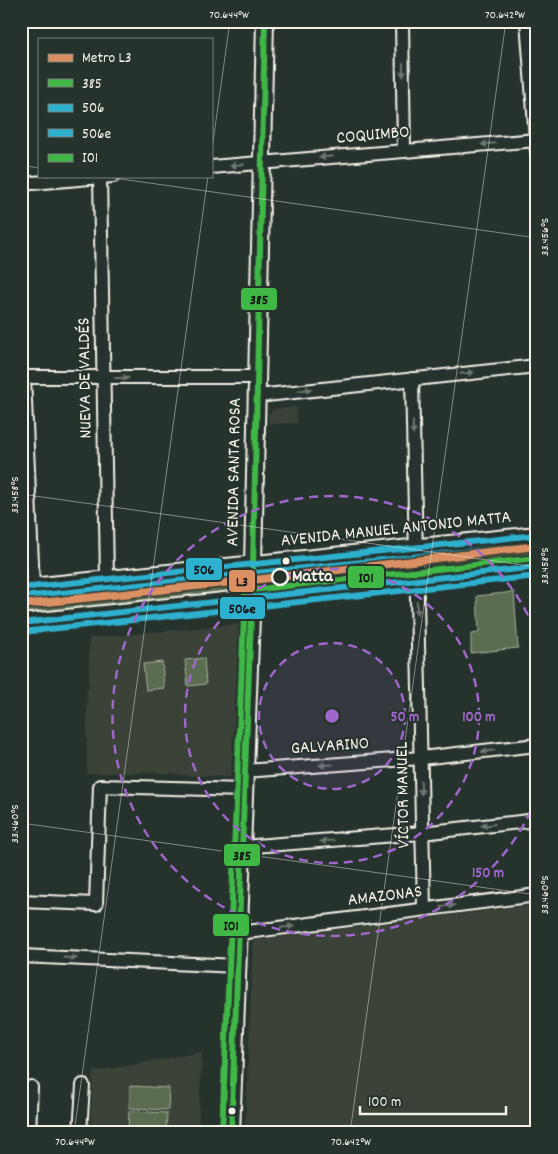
<svg xmlns="http://www.w3.org/2000/svg" width="558" height="1154" font-family="Dekko,sans-serif">
<style>
.built{fill:#3a4338}
.green{fill:#5a6d51;stroke:#a7af9c}
.lines{fill:none;stroke-linecap:round;stroke-linejoin:round}
.minor-casing{stroke:#f4f1e8;stroke-width:16}
.major-casing{stroke:#f4f1e8;stroke-width:20}
.minor{stroke:#26332d;stroke-width:12}
.major{stroke:#26332d;stroke-width:16}
.bus-1-casing{stroke:#26332d;stroke-width:10}
.bus-2-casing{stroke:#26332d;stroke-width:10}
.bus-3-casing{stroke:#26332d;stroke-width:10}
.bus-4-casing{stroke:#26332d;stroke-width:10}
.bus-1{stroke:#40b846;stroke-width:6}
.bus-2{stroke:#2db1ce;stroke-width:6}
.bus-3{stroke:#2db1ce;stroke-width:6}
.bus-4{stroke:#40b846;stroke-width:6}
.metro-1-casing{stroke:#26332d;stroke-width:11}
.metro-1{stroke:#da9062;stroke-width:8}
.oneway{fill:#6e766e}
.ticks{fill:none;stroke:#f4f1e8;stroke-width:1;stroke-opacity:0.45}
.ring{fill:none;stroke:#9f67cb;stroke-width:2.5;stroke-dasharray:9 6}
.bus-dot{fill:#f4f1e8;stroke:#26332d;stroke-width:2}
.stop-dot{fill:#26332d;stroke:#f4f1e8;stroke-width:2.5}
.labels{text-anchor:middle;dominant-baseline:central;stroke-width:4;stroke-linejoin:round;paint-order:stroke}
.street-label{font-size:18px;fill:#f4f1e8;stroke:#26332d}
.stop-label{font-size:18px;font-weight:bold;fill:#f4f1e8;stroke:#26332d;text-anchor:start}
.centre{fill:#9f67cb;stroke:#26332d;stroke-width:2.5}
.ring-label{font-size:15px;text-anchor:middle;font-weight:bold;fill:#9f67cb;stroke:#26332d;stroke-width:4;stroke-linejoin:round;paint-order:stroke}
.line-badge{stroke:#26332d;stroke-width:2}
.pale-badge-label{font-size:14px;text-anchor:middle;font-weight:bold;fill:#111}
.neatline{fill:none;stroke:#f4f1e8;stroke-width:2}
.ticks-label{font-size:12px;text-anchor:middle;fill:#f4f1e8}
</style>
<rect width="100%" height="100%" fill="#26332d"/>
<filter id="ink" filterUnits="userSpaceOnUse"><feTurbulence type="fractalNoise" baseFrequency=".02" numOctaves="2"/><feDisplacementMap in="SourceGraphic" scale="10" xChannelSelector="R" yChannelSelector="G"/><feConvolveMatrix kernelMatrix="1 2 1 2 8 2 1 2 1" color-interpolation-filters="sRGB"/></filter>
<g filter="url(#ink)">
<g class="built">
<path d="M296 407 297 423 269 424 268 415 274 409Z"/>
<path d="M240 624 231 777 180 775 173 773H87V689H89V638Z"/>
<path d="M537 904V1133H245L253 943 255 940Z"/>
<path d="M202 1052 198 1133H90L93 1072Z"/>
</g>
<g class="green">
<path d="M537 545V561L228 595 21 615V597Z"/>
<path d="M514 592 518 648 471 653V634L479 633 477 596Z"/>
<path d="M204 658 206 684 188 686 185 660Z"/>
<path d="M162 662 164 688 146 690 143 664Z"/>
<path d="M130 1086 169 1088 168 1110 129 1108Z"/>
<path d="M129 1111 167 1113 166 1133H128Z"/>
</g>
<g class="lines">
<g class="minor-casing">
<g id="minor">
<path d="M402 21 404 151"/>
<path d="M527 21 537 152"/>
<path d="M211 167 537 140"/>
<path d="M100 177 107 578"/>
<path d="M21 184 113 176"/>
<path d="M21 377H257"/>
<path d="M24 377 33 587"/>
<path d="M412 379 424 909"/>
<path d="M257 396 537 366"/>
<path d="M245 771 421 758 537 745"/>
<path d="M242 847 422 833 537 820"/>
<path d="M21 901 96 904 100 786 244 790"/>
<path d="M239 933 537 895"/>
<path d="M21 956 237 966"/>
<path d="M29 1133 31 1087"/>
<path d="M80 1133 83 1085"/>
</g>
</g>
<g class="major-casing">
<g id="major">
<path d="M21 588 537 535"/>
<path d="M21 623 537 567"/>
<path d="M231 1133 253 565 265 21"/>
</g>
</g>
<use href="#minor" class="minor"/>
<use href="#major" class="major"/>
<g class="bus-1-casing">
<path id="bus-1" d="M231 1133 253 565 265 21"/>
</g>
<g class="bus-2-casing">
<g id="bus-2">
<path d="M21 588 537 535"/>
<path d="M21 623 537 567"/>
</g>
</g>
<g class="bus-3-casing">
<g id="bus-3">
<path d="M22 597 537 544"/>
<path d="M22 632 537 576"/>
</g>
</g>
<g class="bus-4-casing">
<path id="bus-4" d="M222 1133 245 594 251 590 536 558"/>
</g>
<use href="#bus-1" class="bus-1"/>
<use href="#bus-2" class="bus-2"/>
<use href="#bus-3" class="bus-3"/>
<use href="#bus-4" class="bus-4"/>
<g class="metro-1-casing">
<path id="metro-1" d="M21 605 280 577 537 546"/>
</g>
<use href="#metro-1" class="metro-1"/>
</g>
<defs><path id="oneway-solid" d="M-6-.8H1V-3.2L6.5 0L1 3.2V.8H-6Z" transform="scale(1.25)"/></defs>
<g class="oneway">
<use href="#oneway-solid" transform="translate(403 70) rotate(89)"/>
<use href="#oneway-solid" transform="translate(488 144) rotate(175)"/>
<use href="#oneway-solid" transform="translate(326 157) rotate(175)"/>
<use href="#oneway-solid" transform="translate(237 165) rotate(175)"/>
<use href="#oneway-solid" transform="translate(467 373) rotate(-6)"/>
<use href="#oneway-solid" transform="translate(122 378)"/>
<use href="#oneway-solid" transform="translate(305 390) rotate(-6)"/>
<use href="#oneway-solid" transform="translate(413 428) rotate(89)"/>
<use href="#oneway-solid" transform="translate(417 608) rotate(89)"/>
<use href="#oneway-solid" transform="translate(488 751) rotate(174)"/>
<use href="#oneway-solid" transform="translate(326 765) rotate(176)"/>
<use href="#oneway-solid" transform="translate(421 788) rotate(89)"/>
<use href="#oneway-solid" transform="translate(488 825) rotate(173)"/>
<use href="#oneway-solid" transform="translate(327 841) rotate(176)"/>
<use href="#oneway-solid" transform="translate(448 906) rotate(-7)"/>
<use href="#oneway-solid" transform="translate(287 927) rotate(-7)"/>
<use href="#oneway-solid" transform="translate(70 958) rotate(3)"/>
</g>
</g>
<path class="ticks" d="M211 156 230 21M21 165 39 168M100 176 537 238M21 494 537 567M21 823 537 895M74 1133 208 176M350 1133 506 21"/>
<circle cx="332" cy="716" r="73" fill="#9f67cb" fill-opacity=".12"/>
<g class="ring">
<circle cx="332" cy="716" r="73"/>
<circle cx="332" cy="716" r="147"/>
<path d="M537 797A220 220 0 1 1 537 635"/>
</g>
<g class="bus-dot">
<circle cx="286" cy="561" r="4.5"/>
<circle cx="232" cy="1111" r="4.5"/>
</g>
<circle class="stop-dot" cx="280" cy="577" r="8"/>
<g class="labels">
<g class="street-label">
<text transform="translate(373 136) rotate(-5)">COQUIMBO</text>
<text transform="translate(86 378) rotate(-91)">NUEVA DE VALDÉS</text>
<text transform="translate(235 472) rotate(-89)">AVENIDA SANTA ROSA</text>
<text transform="translate(396 530) rotate(-6)">AVENIDA MANUEL ANTONIO MATTA</text>
<text transform="translate(330 747) rotate(-4)">GALVARINO</text>
<text transform="translate(404 795) rotate(-91)">VÍCTOR MANUEL</text>
<text transform="translate(385 897) rotate(-7)">AMAZONAS</text>
</g>
<g class="stop-label">
<text x="292" y="577">Matta</text>
</g>
</g>
<circle cx="332" cy="716" r="8" class="centre"/>
<g class="ring-label">
<text x="405" y="721">50 m</text>
<text x="479" y="721">100 m</text>
<text x="488" y="877">150 m</text>
</g>
<g class="line-badge">
<rect x="240" y="287" width="38" height="24" rx="5" fill="#40b846"/>
<rect x="185" y="557" width="38" height="24" rx="5" fill="#2db1ce"/>
<rect x="347" y="565" width="38" height="24" rx="5" fill="#40b846"/>
<rect x="228" y="569" width="28" height="24" rx="5" fill="#da9062"/>
<rect x="219" y="596" width="47" height="24" rx="5" fill="#2db1ce"/>
<rect x="223" y="843" width="38" height="24" rx="5" fill="#40b846"/>
<rect x="212" y="913" width="38" height="24" rx="5" fill="#40b846"/>
</g>
<g class="pale-badge-label">
<text x="259" y="304">385</text>
<text x="204" y="574">506</text>
<text x="366" y="582">I01</text>
<text x="242" y="586">L3</text>
<text x="242" y="613">506e</text>
<text x="242" y="860">385</text>
<text x="231" y="930">I01</text>
</g>
<rect width="558" height="1154" fill="none" stroke="#26332d" stroke-width="55"/>
<rect x="38" y="38" width="175" height="140" fill="#26332d" stroke="#787f78"/>
<rect x="48" y="54" width="25" height="8" fill="#da9062" stroke="#787f78"/>
<text x="82" y="62" font-size="15" fill="#f4f1e8">Metro L3</text>
<rect x="48" y="79" width="25" height="8" fill="#40b846" stroke="#787f78"/>
<text x="82" y="88" font-size="15" fill="#f4f1e8">385</text>
<rect x="48" y="104" width="25" height="8" fill="#2db1ce" stroke="#787f78"/>
<text x="82" y="112" font-size="15" fill="#f4f1e8">506</text>
<rect x="48" y="129" width="25" height="8" fill="#2db1ce" stroke="#787f78"/>
<text x="82" y="138" font-size="15" fill="#f4f1e8">506e</text>
<rect x="48" y="154" width="25" height="8" fill="#40b846" stroke="#787f78"/>
<text x="82" y="162" font-size="15" fill="#f4f1e8">I01</text>
<path d="M360 1106v8h146v-8" fill="none" stroke="#f4f1e8" stroke-width="2.5"/>
<text x="368" y="1106" font-size="15" fill="#f4f1e8" stroke="#26332d" stroke-width="4" paint-order="stroke">100 m</text>
<rect x="28" y="28" width="502" height="1098" class="neatline"/>
<g class="ticks-label">
<text x="229" y="18">70.644°W</text>
<text x="505" y="18">70.642°W</text>
<text transform="translate(544 237) rotate(-90)" y="4">33.456°S</text>
<text transform="translate(14 495) rotate(-90)" y="4">33.458°S</text>
<text transform="translate(544 566) rotate(-90)" y="4">33.458°S</text>
<text transform="translate(14 824) rotate(-90)" y="4">33.460°S</text>
<text transform="translate(544 895) rotate(-90)" y="4">33.460°S</text>
<text x="75" y="1145">70.644°W</text>
<text x="351" y="1145">70.642°W</text>
</g>
</svg>
